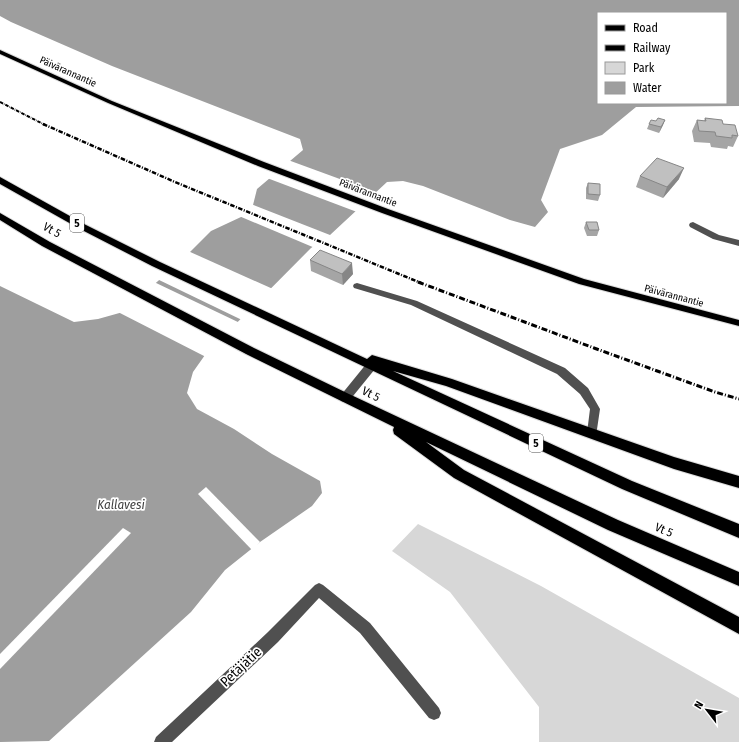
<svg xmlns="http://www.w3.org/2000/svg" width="739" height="742" font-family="'Fira Sans Condensed',sans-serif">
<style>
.green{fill:#d7d7d7}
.water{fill:#9e9e9e;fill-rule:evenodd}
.pier{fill:#fff}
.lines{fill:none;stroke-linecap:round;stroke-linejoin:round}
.major-casing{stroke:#dbdbdb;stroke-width:2}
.highway-casing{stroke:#dbdbdb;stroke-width:2}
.minor{fill:#505050;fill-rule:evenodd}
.major{fill:#000;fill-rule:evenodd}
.highway{fill:#000;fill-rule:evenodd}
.rail-far2{stroke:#000;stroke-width:2;stroke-dasharray:3.5 1 0.5 1;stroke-linecap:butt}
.rail-far1{stroke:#000;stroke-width:2.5;stroke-dasharray:4.5 1.5 1 1.5;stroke-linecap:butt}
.rail{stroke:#000;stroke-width:3;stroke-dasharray:6 2 1 2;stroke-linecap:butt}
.wall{fill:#a5a5a5}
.shaded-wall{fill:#868686}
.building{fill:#c0c0c0;stroke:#868686}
.labels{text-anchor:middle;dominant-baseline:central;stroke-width:3.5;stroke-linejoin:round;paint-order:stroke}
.far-street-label{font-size:10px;fill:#000;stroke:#fff}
.shield{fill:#fff;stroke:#4c4c4c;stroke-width:1}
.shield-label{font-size:11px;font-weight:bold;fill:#000}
.street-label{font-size:12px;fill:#000;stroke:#fff}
.water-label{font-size:13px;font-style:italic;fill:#3f3f3f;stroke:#fff}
.near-street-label{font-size:14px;fill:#000;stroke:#fff}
</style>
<rect width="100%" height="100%" fill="#fff"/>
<path class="green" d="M418 524 541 586 739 698V742H539V707L450 592 392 551Z"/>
<path class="water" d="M0 0H739V106L636 107 602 135 560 149 541 200 548 212 535 227 510 220 423 186 403 181 387 182 330 235 311 248 205 355 193 372 187 393 197 409 234 429 272 454 320 481 322 493 312 506 260 542 225 570 191 612 49 741 0 742V286L74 322 98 319 123 312 184 258 211 231 241 217 253 205 257 189 303 150 300 139 112 66 11 22 0 16ZM598 13H726V103H598Z"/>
<g class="pier">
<path d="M288 160 378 193 357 212 267 178Z"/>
<path d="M251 204 330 235 332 236 315 248 239 216Z"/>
<path d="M188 251 273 289 242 320 157 279Z"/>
<path d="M154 282 240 323 206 357 116 311 122 310Z"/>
<path d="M206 487 260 542 252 550 198 494Z"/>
<path d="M123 528 131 533 0 669V654Z"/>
</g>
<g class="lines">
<g class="major-casing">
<path id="major" d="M0 50 112 101 264 162 388 209 584 279 739 320V326L579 284 382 213 258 166 108 103 0 54Z"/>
</g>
<g class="highway-casing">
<g id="highway">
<path d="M0 177 86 225 160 262 367 359 372 355 452 379 674 457 739 476V488L674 469 446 386 393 371 632 481 739 524V538L622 489 152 266 80 229 0 184Z"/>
<path d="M0 213 50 242 254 348 349 394 618 520 739 572V586L608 530 426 442 464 470 739 617V634L454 478 394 434 393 430 394 427 246 354 42 246 0 220Z"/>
</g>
</g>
<g class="minor">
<path d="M693 222 719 235 739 240V246L713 239 690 227 689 225 690 223Z"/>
<path d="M357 283 417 301 565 368 588 388 600 409 596 436 592 437 588 436 587 433 590 409 580 394 557 374 411 305 354 288 353 286 354 284Z"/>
<path d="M371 362 375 363 376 366 375 369 349 401 345 402 341 401 340 398 341 395 367 363Z"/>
<path d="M319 583 323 585 370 623 439 708 441 713 439 718 434 720 429 718 360 633 319 598 278 642 172 742H154L156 737 268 632 315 585Z"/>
</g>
<use href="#major" class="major"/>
<use href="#highway" class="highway"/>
<path class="rail-far2" d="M0 102 45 125"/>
<path class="rail-far1" d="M43 124 175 182 421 283"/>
<path class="rail" d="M418 282 594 348 715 392 739 399"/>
</g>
<g class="wall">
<path d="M705 118 723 124 738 136 733 147 728 146 727 149 711 147 710 143 694 142 692 131 697 120 704 121Z"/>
<path d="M665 120 663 125 659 133 647 129 649 124 656 121Z"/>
<path d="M640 176 679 179 663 198 636 187Z"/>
<path d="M588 183 600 195 598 201 586 199V188Z"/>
<path d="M586 222 599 230 597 236H587L584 228Z"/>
<path d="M310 260 353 274 343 285 311 271Z"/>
</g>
<g class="shaded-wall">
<path d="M665 120 663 125 659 133 661 127Z"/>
<path d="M684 168 679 179 663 198 667 187Z"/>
<path d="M352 263 353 274 343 285 342 274Z"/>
</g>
<g class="building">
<path d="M658 118 665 120 661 127 649 124 651 120 656 121Z"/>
<path d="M705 118 722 120 723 124 735 125 738 136 732 135V138L716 136 715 132 699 131 697 120 706 121Z"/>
<path d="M657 158 684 168 667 187 640 176Z"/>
<path d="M588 183 600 184V195L588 194Z"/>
<path d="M586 222H597L599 230H589Z"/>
<path d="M320 250 352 263 342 274 310 260Z"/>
</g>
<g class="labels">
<g class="far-street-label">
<text transform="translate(68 72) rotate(24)">Päivärannantie</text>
<text transform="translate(368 193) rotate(21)">Päivärannantie</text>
<text transform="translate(674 296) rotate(15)">Päivärannantie</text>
</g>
<g class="shield">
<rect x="70" y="214" width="14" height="18" rx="3"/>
<rect x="529" y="434" width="14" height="18" rx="3"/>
</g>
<g class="shield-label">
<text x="77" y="223">5</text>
<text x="536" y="443">5</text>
</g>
<g class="street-label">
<text transform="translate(52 230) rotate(30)">Vt 5</text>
<text transform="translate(371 394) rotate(26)">Vt 5</text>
<text transform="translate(664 530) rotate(23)">Vt 5</text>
</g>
<g class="water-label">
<text x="121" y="504">Kallavesi</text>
</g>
<g class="near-street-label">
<text transform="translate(241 667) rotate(-43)">Petäjätie</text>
</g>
</g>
<rect x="597" y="12" width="130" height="92" fill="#ffffff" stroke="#999999"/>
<rect x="605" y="25" width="20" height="6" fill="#000000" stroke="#999999"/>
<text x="633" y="32" font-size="12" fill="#000000">Road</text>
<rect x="605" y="45" width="20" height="6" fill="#000000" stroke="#999999"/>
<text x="633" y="52" font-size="12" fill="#000000">Railway</text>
<rect x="605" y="62" width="20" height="12" fill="#d7d7d7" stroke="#999999"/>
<text x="633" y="72" font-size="12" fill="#000000">Park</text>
<rect x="605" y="82" width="20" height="12" fill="#9e9e9e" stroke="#999999"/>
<text x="633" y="92" font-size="12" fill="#000000">Water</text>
<g transform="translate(707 710) rotate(301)" stroke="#ffffff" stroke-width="3" paint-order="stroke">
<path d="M0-3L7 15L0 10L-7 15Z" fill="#000000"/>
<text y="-6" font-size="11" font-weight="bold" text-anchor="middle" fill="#000000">N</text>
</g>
</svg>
